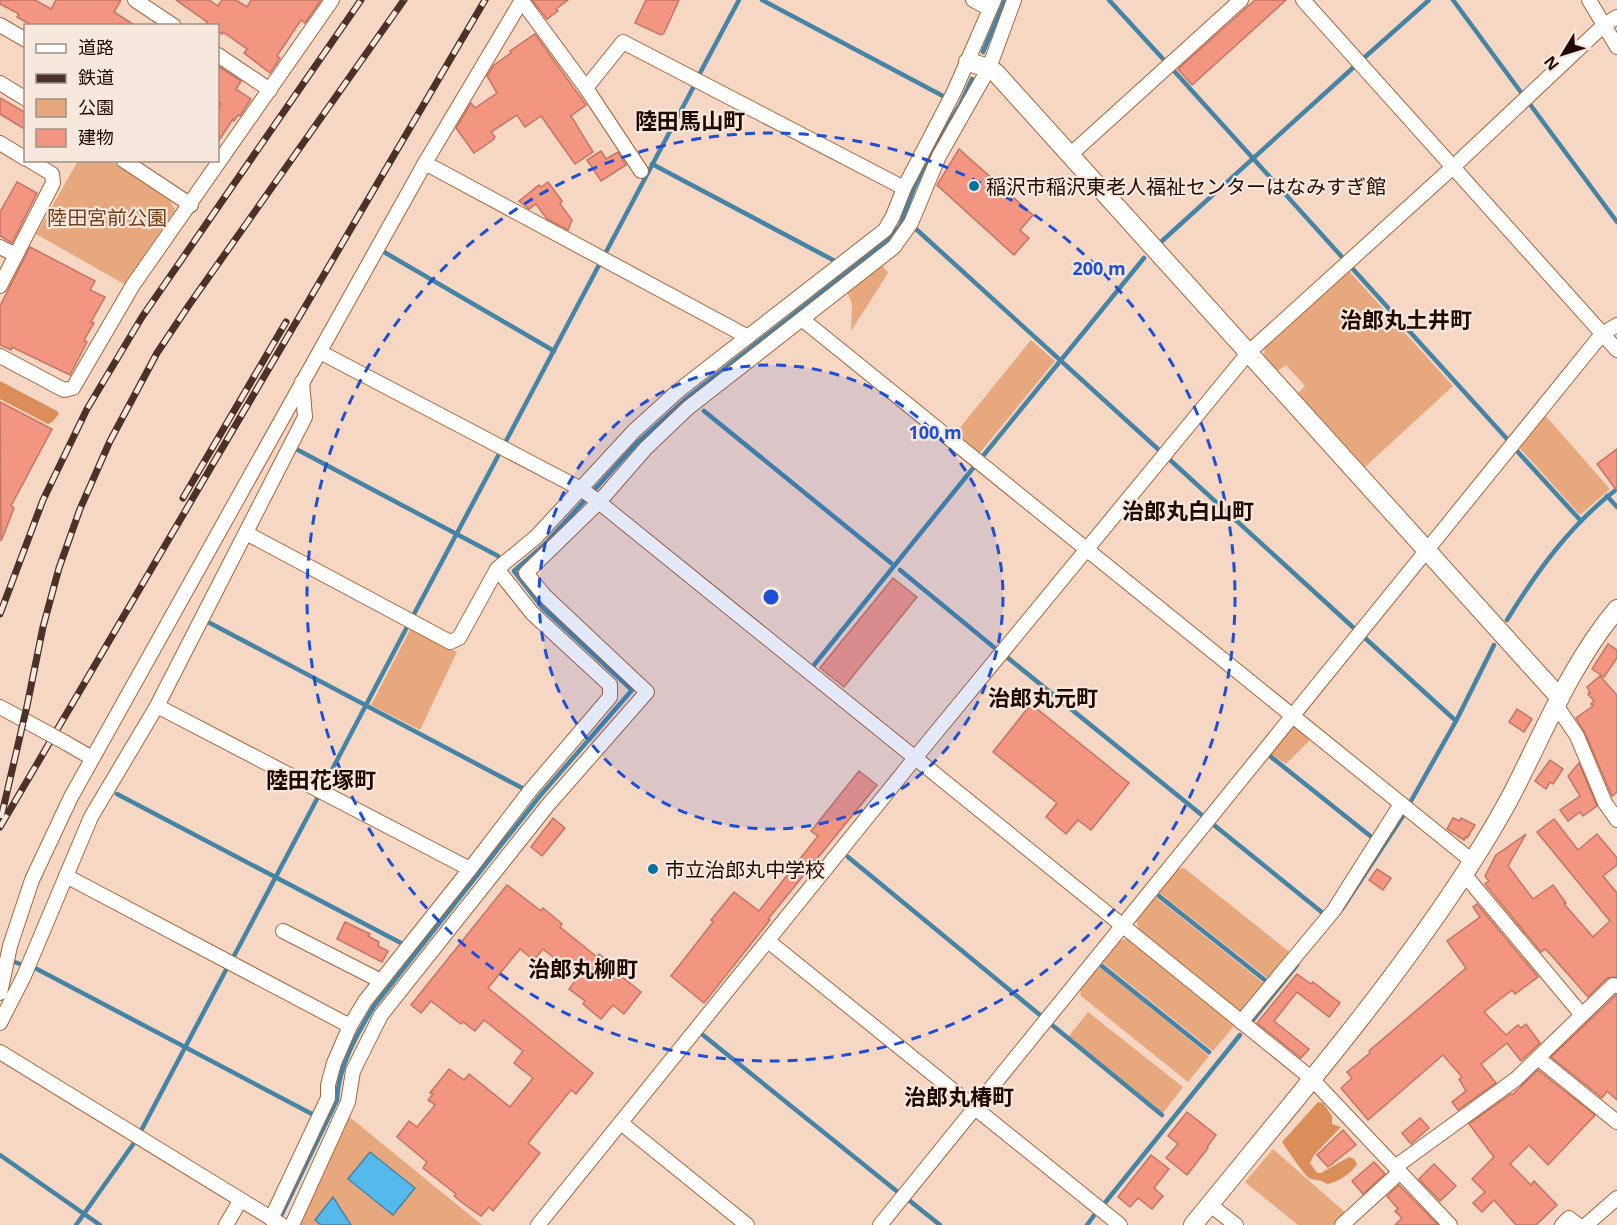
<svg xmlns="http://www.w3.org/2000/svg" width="1617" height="1225" font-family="'Open Sans','Noto Sans JP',sans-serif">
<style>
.green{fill:#e8a87e}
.forest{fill:#dc8e5a}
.water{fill:#56b9ec;stroke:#4684a5;stroke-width:1.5}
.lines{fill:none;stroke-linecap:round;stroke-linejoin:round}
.stream{stroke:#4684a5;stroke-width:4.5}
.building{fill:#f39681;stroke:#c57462;stroke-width:1.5}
.minor-casing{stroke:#a76436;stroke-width:16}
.tertiary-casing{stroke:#a76436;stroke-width:20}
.minor{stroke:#fff;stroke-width:14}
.tertiary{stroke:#fff;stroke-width:18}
.rail-casing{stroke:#4b3127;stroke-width:7}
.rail{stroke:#f7e8de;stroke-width:4.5;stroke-dasharray:14;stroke-linecap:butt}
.minor-bridge-casing{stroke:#a76436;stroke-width:16;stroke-linecap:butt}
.minor-bridge{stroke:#fff;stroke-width:14}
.ring{fill:none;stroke:#1d4ed8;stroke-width:3;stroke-dasharray:10 8}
.poi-dot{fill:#03739e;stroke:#f7e8de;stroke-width:2}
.labels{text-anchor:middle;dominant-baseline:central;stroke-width:4.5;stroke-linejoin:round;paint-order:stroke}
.poi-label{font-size:20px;fill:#210800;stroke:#f7e8de;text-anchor:start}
.park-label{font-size:20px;fill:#75411b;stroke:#f7e8de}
.quarter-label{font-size:22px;font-weight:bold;fill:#210800;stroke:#f7e8de}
.centre{fill:#1d4ed8;stroke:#f7e8de;stroke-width:3}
.ring-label{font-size:18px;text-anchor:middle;font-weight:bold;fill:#1d4ed8;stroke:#f7e8de;stroke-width:4.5;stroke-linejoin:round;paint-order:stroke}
</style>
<rect width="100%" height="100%" fill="#f6d7c4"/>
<g class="green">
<path d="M78 161H111L170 201 175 210 124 284 36 234Z"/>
<path d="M881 264 888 273 851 331 852 304 847 291Z"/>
<path d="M1348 270 1453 386 1365 467 1298 393 1305 386 1286 365 1278 371 1264 356 1265 346Z"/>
<path d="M1031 340 1055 361 978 455 954 435Z"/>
<path d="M1544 414 1610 489 1580 515 1518 446Z"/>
<path d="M411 628 457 652 420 730 371 705Z"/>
<path d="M1290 726H1298L1312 738 1286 764 1268 752Z"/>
<path d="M1184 868 1292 954 1270 980 1157 891 1174 869Z"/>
<path d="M1153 895 1266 985 1243 1014 1139 929 1135 917Z"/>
<path d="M1127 939 1234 1026 1213 1051 1101 961 1118 941Z"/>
<path d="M1098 965 1209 1056 1188 1082 1081 996 1080 988Z"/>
<path d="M1088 1012 1183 1087 1163 1113 1069 1036Z"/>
<path d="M347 1115 482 1225H300L299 1217Z"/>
<path d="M1273 1149 1346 1213 1333 1225H1298L1245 1182Z"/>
</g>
<g class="forest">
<path d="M0 381 57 411 59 414 52 422 48 424 0 399Z"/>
<path d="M1318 1102 1323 1103 1332 1116V1124L1341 1127 1314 1155 1310 1163 1317 1173H1321L1349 1157 1354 1159 1357 1164C1351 1174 1338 1182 1327 1184 1321 1179 1316 1181 1309 1178 1305 1176 1286 1148 1282 1142Z"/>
</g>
<g class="water">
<path d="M370 1152 415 1188 393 1215 348 1179Z"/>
<path d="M333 1197 351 1225H321L315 1220Z"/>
</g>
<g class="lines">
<g class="stream">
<path d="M762 0 943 96"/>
<path d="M1109 0 1164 60"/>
<path d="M1453 0 1520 91"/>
<path d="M983 52 1005 0"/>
<path d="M1365 57 1429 0"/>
<path d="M1175 72 1342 257"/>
<path d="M700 73 739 0"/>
<path d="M1529 103 1617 222"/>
<path d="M652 164 833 260"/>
<path d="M916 229 1159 450"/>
<path d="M1162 241 1355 66"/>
<path d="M384 252 554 351"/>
<path d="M606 252 694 86"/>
<path d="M1352 268 1508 440"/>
<path d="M704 411 891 563"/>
<path d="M506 441 599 265"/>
<path d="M296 449 498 556"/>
<path d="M1517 451 1581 521"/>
<path d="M983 456 1144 258"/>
<path d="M1169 459 1356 630"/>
<path d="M1607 496 1617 507"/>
<path d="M900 570 996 649"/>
<path d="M414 614 498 456"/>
<path d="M1507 620C1537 571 1571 524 1617 489"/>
<path d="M208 622 524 789"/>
<path d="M1365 638 1456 721"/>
<path d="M1008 658 1203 816"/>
<path d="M814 665 974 467"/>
<path d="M1270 756 1374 839"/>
<path d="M324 785 407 627"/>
<path d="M117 794 401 943"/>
<path d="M1411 801 1456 721 1494 645"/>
<path d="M1214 825 1324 914"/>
<path d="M848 857 1040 1015"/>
<path d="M1159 896 1266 981"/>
<path d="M1342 909 1403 816"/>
<path d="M234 956 318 797"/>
<path d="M12 961 20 964"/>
<path d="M1102 966 1209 1052"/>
<path d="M35 968 312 1114"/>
<path d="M1252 1021 1297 965"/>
<path d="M1052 1025 1162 1115"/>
<path d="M703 1035 899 1193"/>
<path d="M142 1129 227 968"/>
<path d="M0 1155 100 1225"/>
<path d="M910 1201 940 1225"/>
<path d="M1104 1204 1240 1035"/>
<path d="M279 1220 337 1100C338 1067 357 1034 374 1006L539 797 632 690 542 607 514 571 545 544 636 444 687 398 888 240 900 226 914 188 934 146 960 105 972 79"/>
<path d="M76 1225 134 1143"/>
<path d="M1087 1225 1095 1214"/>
</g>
</g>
<g class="building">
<path d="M0 0H35L51 9 56 0H121L114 12 136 26H33L17 17 19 14 0 4Z"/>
<path d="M176 0H209L218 6 222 0H236L247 7 251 0H321L305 23 301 20 277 56 280 58 270 73 244 53 247 49 223 32 222 34 218 31V26H209L206 24 207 22Z"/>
<path d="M532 0H568L556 9 558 11 547 19Z"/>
<path d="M646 0H679L664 33 661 35 635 23Z"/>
<path d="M1255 0H1286L1192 85 1178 69Z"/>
<path d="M535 34 586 105 571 116 593 152 575 164 541 116 525 127 517 115 491 132 495 137 493 140 474 153 456 128 471 103 475 108 497 93 487 76 494 65 511 53 510 51Z"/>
<path d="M218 66 241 81 236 89 251 99 240 116 238 115 234 121 233 119 218 142V110L221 104 218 101Z"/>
<path d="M0 98 26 113V130L0 114Z"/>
<path d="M959 149 1033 215 1020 230 1029 238 1014 255 937 185Z"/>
<path d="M601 151 606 159 618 152 626 165 601 181 587 160Z"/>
<path d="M17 182 37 193 12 243 0 236V212Z"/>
<path d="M548 182 562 201 560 204 572 220 568 230 547 219 536 204 529 209 519 201 539 185 541 187Z"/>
<path d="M30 247 95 281 90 290 105 297 91 322 94 323 84 340 87 342 70 375 12 347 11 350 0 345V306Z"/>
<path d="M0 402 52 429 11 506 14 508 1 541Z"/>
<path d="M1617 449V491L1597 464Z"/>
<path d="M893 578 917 597 844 687 820 668Z"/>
<path d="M1608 644 1617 650V658L1604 677 1592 669Z"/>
<path d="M1600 676 1617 695V792L1612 796 1585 733 1576 718 1593 706 1591 704 1594 701 1588 694 1590 693 1587 687Z"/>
<path d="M1031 704 1129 783 1091 830 1078 820 1066 834 1046 817 1057 803 993 752Z"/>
<path d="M1517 709 1532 719 1524 732 1509 722Z"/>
<path d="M1550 760 1563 769 1553 784 1550 782 1546 789 1535 781Z"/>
<path d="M1579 763 1597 806 1583 816 1580 812 1568 821 1560 810 1580 796 1568 776Z"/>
<path d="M859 771 877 785 768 919 770 920 704 1003 671 976 713 922 711 920 734 892 759 911 818 836 811 831Z"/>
<path d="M553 818 565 828 542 856 531 847Z"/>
<path d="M1453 818 1460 821 1461 818 1475 825 1467 838 1465 837 1464 840 1447 829Z"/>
<path d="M1554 819 1578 850 1597 834 1617 858V865L1603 876 1617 893V977L1607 978 1588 997 1551 955 1545 949 1541 952 1485 884 1489 881 1485 876 1496 855 1526 834 1508 866 1533 899 1553 885 1566 903 1564 904 1593 937 1610 921 1537 832Z"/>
<path d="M1377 869 1391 878 1383 890 1369 880Z"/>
<path d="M507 885 541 911 543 908 562 924 560 927 597 957 599 954 618 969 616 972 641 992 624 1014 613 1005 601 1019 583 1004 585 1001 569 989 578 977 543 949 534 960 520 949 488 988 593 1073 576 1094 571 1090 528 1143 540 1153 493 1211 489 1207 481 1216 464 1204 454 1196 456 1194 423 1168 427 1162 397 1137 409 1121 417 1127 435 1105 428 1100 433 1094 430 1093 449 1069 464 1080 469 1074 510 1107 533 1078 514 1063 523 1051 484 1020 475 1031 463 1022 461 1024 431 1001 421 1013 411 1005Z"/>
<path d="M1477 904 1538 977 1515 994 1512 990 1484 1012 1506 1035 1518 1025 1521 1028 1526 1024 1540 1043 1521 1061 1507 1043 1481 1064 1496 1083 1458 1110 1452 1102 1466 1091 1459 1079 1462 1077 1443 1055 1368 1120 1341 1088 1352 1078 1347 1072 1370 1053 1369 1051 1466 968 1447 941 1480 917 1473 907Z"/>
<path d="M345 922 370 934 368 936 379 942 378 946 388 951 382 962 337 939Z"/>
<path d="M1297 974 1311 984 1313 982 1340 1003 1329 1017 1297 992 1274 1021 1309 1049 1301 1058 1257 1023Z"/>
<path d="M1616 995H1617V1100L1607 1091 1602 1098 1551 1057Z"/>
<path d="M1538 1070 1595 1115 1548 1165 1529 1145 1510 1164 1531 1185 1534 1181 1557 1205 1536 1225H1516L1494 1200 1482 1212 1473 1203 1485 1192 1472 1179 1494 1157 1469 1124 1511 1094 1512 1095Z"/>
<path d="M1187 1112 1216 1135 1207 1147 1208 1148 1187 1175 1166 1158 1178 1144 1168 1136Z"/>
<path d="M1420 1118 1429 1128 1411 1144 1402 1133Z"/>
<path d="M1343 1130 1356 1145 1328 1167 1317 1155Z"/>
<path d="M1151 1155 1169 1169 1154 1188 1163 1196 1152 1209 1138 1198 1130 1207 1118 1197Z"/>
<path d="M1374 1162 1385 1174 1363 1194 1352 1181Z"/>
<path d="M1434 1164 1456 1186 1440 1201 1419 1179Z"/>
<path d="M1399 1185 1438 1225H1395L1402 1218 1395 1211 1398 1209 1387 1196Z"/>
</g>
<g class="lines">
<g class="minor-casing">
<g id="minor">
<path d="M135 0 174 26"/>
<path d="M973 0 990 9"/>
<path d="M1303 0 1617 350"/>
<path d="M1589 0 1617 47"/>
<path d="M522 1 586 88 623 42 904 188"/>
<path d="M0 25 26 40"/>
<path d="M218 55 270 90"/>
<path d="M0 83 26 99"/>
<path d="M586 88 641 171"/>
<path d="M0 143 26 159"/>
<path d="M1070 155 1241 0"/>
<path d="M123 160 191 205"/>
<path d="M425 163 748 337"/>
<path d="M0 247 16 255"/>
<path d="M0 286 53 183 52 174 29 160"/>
<path d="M803 320 1472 861"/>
<path d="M320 352 581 489 595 499 1311 1078 1450 1225"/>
<path d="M0 356 64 390 73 388 133 285 332 0"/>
<path d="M246 533 450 642 459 638 497 569"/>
<path d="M1556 705 1577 736 1605 803 1617 820"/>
<path d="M157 706 470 869"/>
<path d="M0 707 33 725"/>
<path d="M66 743 92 758"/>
<path d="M1464 874 1582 1015"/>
<path d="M66 876 350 1026"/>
<path d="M283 931 381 981"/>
<path d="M768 941 1120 1225"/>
<path d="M0 993 10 946 32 880 71 797 425 163 522 0"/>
<path d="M1241 1022 1334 910 1401 804"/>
<path d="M0 1023 24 976 91 817 157 706 305 417 302 382"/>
<path d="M0 1052 282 1225"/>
<path d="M1538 1058 1617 1122"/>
<path d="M621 1123 747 1225"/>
<path d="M1395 1167 1516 1079 1613 985 1617 986"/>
<path d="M1209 1204 1236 1225"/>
<path d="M271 1219 328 1098V1085L334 1063 350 1026 365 1001 470 869 529 792 610 697V685L532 613 497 569 536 537 634 431 678 391 885 230 893 216 904 188 954 92 994 0"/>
<path d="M226 1225 240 1201"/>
<path d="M292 1225 348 1102 353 1071 381 1015 548 805 647 692 544 595 526 573 599 502 646 448 688 408 894 247 911 223 939 156 989 68 1014 0"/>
<path d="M538 1225 915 758 1249 352 1453 167 1604 25 1617 17"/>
<path d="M880 1225 1602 334 1617 325"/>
<path d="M1342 1225 1400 1172"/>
<path d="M1562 1225 1569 1218 1578 1225"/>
<path d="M1586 1225 1617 1198"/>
</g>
</g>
<g class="tertiary-casing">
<g id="tertiary">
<path d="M968 62 989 68 996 73 1560 698"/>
<path d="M1193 1225C1285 1111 1382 1000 1463 876 1483 845 1504 812 1520 778 1549 720 1575 659 1617 609"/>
</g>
</g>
<use href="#minor" class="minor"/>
<use href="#tertiary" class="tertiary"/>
<g class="rail-casing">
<g id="rail">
<path d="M183 498 286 322"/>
<path d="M0 614 43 500 87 409 142 317 361 0"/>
<path d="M1 818 27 706 43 627 59 568 80 509 110 441 157 353 189 305 404 0"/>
<path d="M0 827 485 0"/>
</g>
</g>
<use href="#rail" class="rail"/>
<g class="minor-bridge-casing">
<path id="minor-bridge" d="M33 725 66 743"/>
</g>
<use href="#minor-bridge" class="minor-bridge"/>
</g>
<circle cx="771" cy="597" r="232" fill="#1d4ed8" fill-opacity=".12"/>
<g class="ring">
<circle cx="771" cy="597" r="232"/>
<circle cx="771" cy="597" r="464"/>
</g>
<g class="poi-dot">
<circle cx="974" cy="186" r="6"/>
<circle cx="653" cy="869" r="6"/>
</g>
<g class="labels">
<g class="poi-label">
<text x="986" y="186">稲沢市稲沢東老人福祉センターはなみすぎ館</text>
<text x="665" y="869">市立治郎丸中学校</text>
</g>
<g class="park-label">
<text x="107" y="217">陸田宮前公園</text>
</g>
<g class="quarter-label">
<text x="690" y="120">陸田馬山町</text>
<text x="1406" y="319">治郎丸土井町</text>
<text x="1188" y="510">治郎丸白山町</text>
<text x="1043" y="697">治郎丸元町</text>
<text x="321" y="779">陸田花塚町</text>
<text x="583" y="968">治郎丸柳町</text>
<text x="959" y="1096">治郎丸椿町</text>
</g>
</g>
<circle cx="771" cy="597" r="9" class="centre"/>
<g class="ring-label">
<text x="1099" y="275">200 m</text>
<text x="935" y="439">100 m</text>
</g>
<rect x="24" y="24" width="195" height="138" fill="#f7e8de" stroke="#a18e85" stroke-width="1.5"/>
<rect x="36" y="44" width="30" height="9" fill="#ffffff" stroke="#a18e85" stroke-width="1.5"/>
<text x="78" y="54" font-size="18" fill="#210800">道路</text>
<rect x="36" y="74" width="30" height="9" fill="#4b3127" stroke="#a18e85" stroke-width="1.5"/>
<text x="78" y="84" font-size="18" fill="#210800">鉄道</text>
<rect x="36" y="99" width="30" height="18" fill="#e8a87e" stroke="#a18e85" stroke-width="1.5"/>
<text x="78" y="114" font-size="18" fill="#210800">公園</text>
<rect x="36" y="129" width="30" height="18" fill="#f39681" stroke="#a18e85" stroke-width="1.5"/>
<text x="78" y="144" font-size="18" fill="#210800">建物</text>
<g transform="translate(1563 54) rotate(232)" stroke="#f7e8de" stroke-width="4.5" paint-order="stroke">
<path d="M0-4.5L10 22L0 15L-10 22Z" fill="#210800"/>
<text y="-9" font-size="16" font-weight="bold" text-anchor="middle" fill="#210800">N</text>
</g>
</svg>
